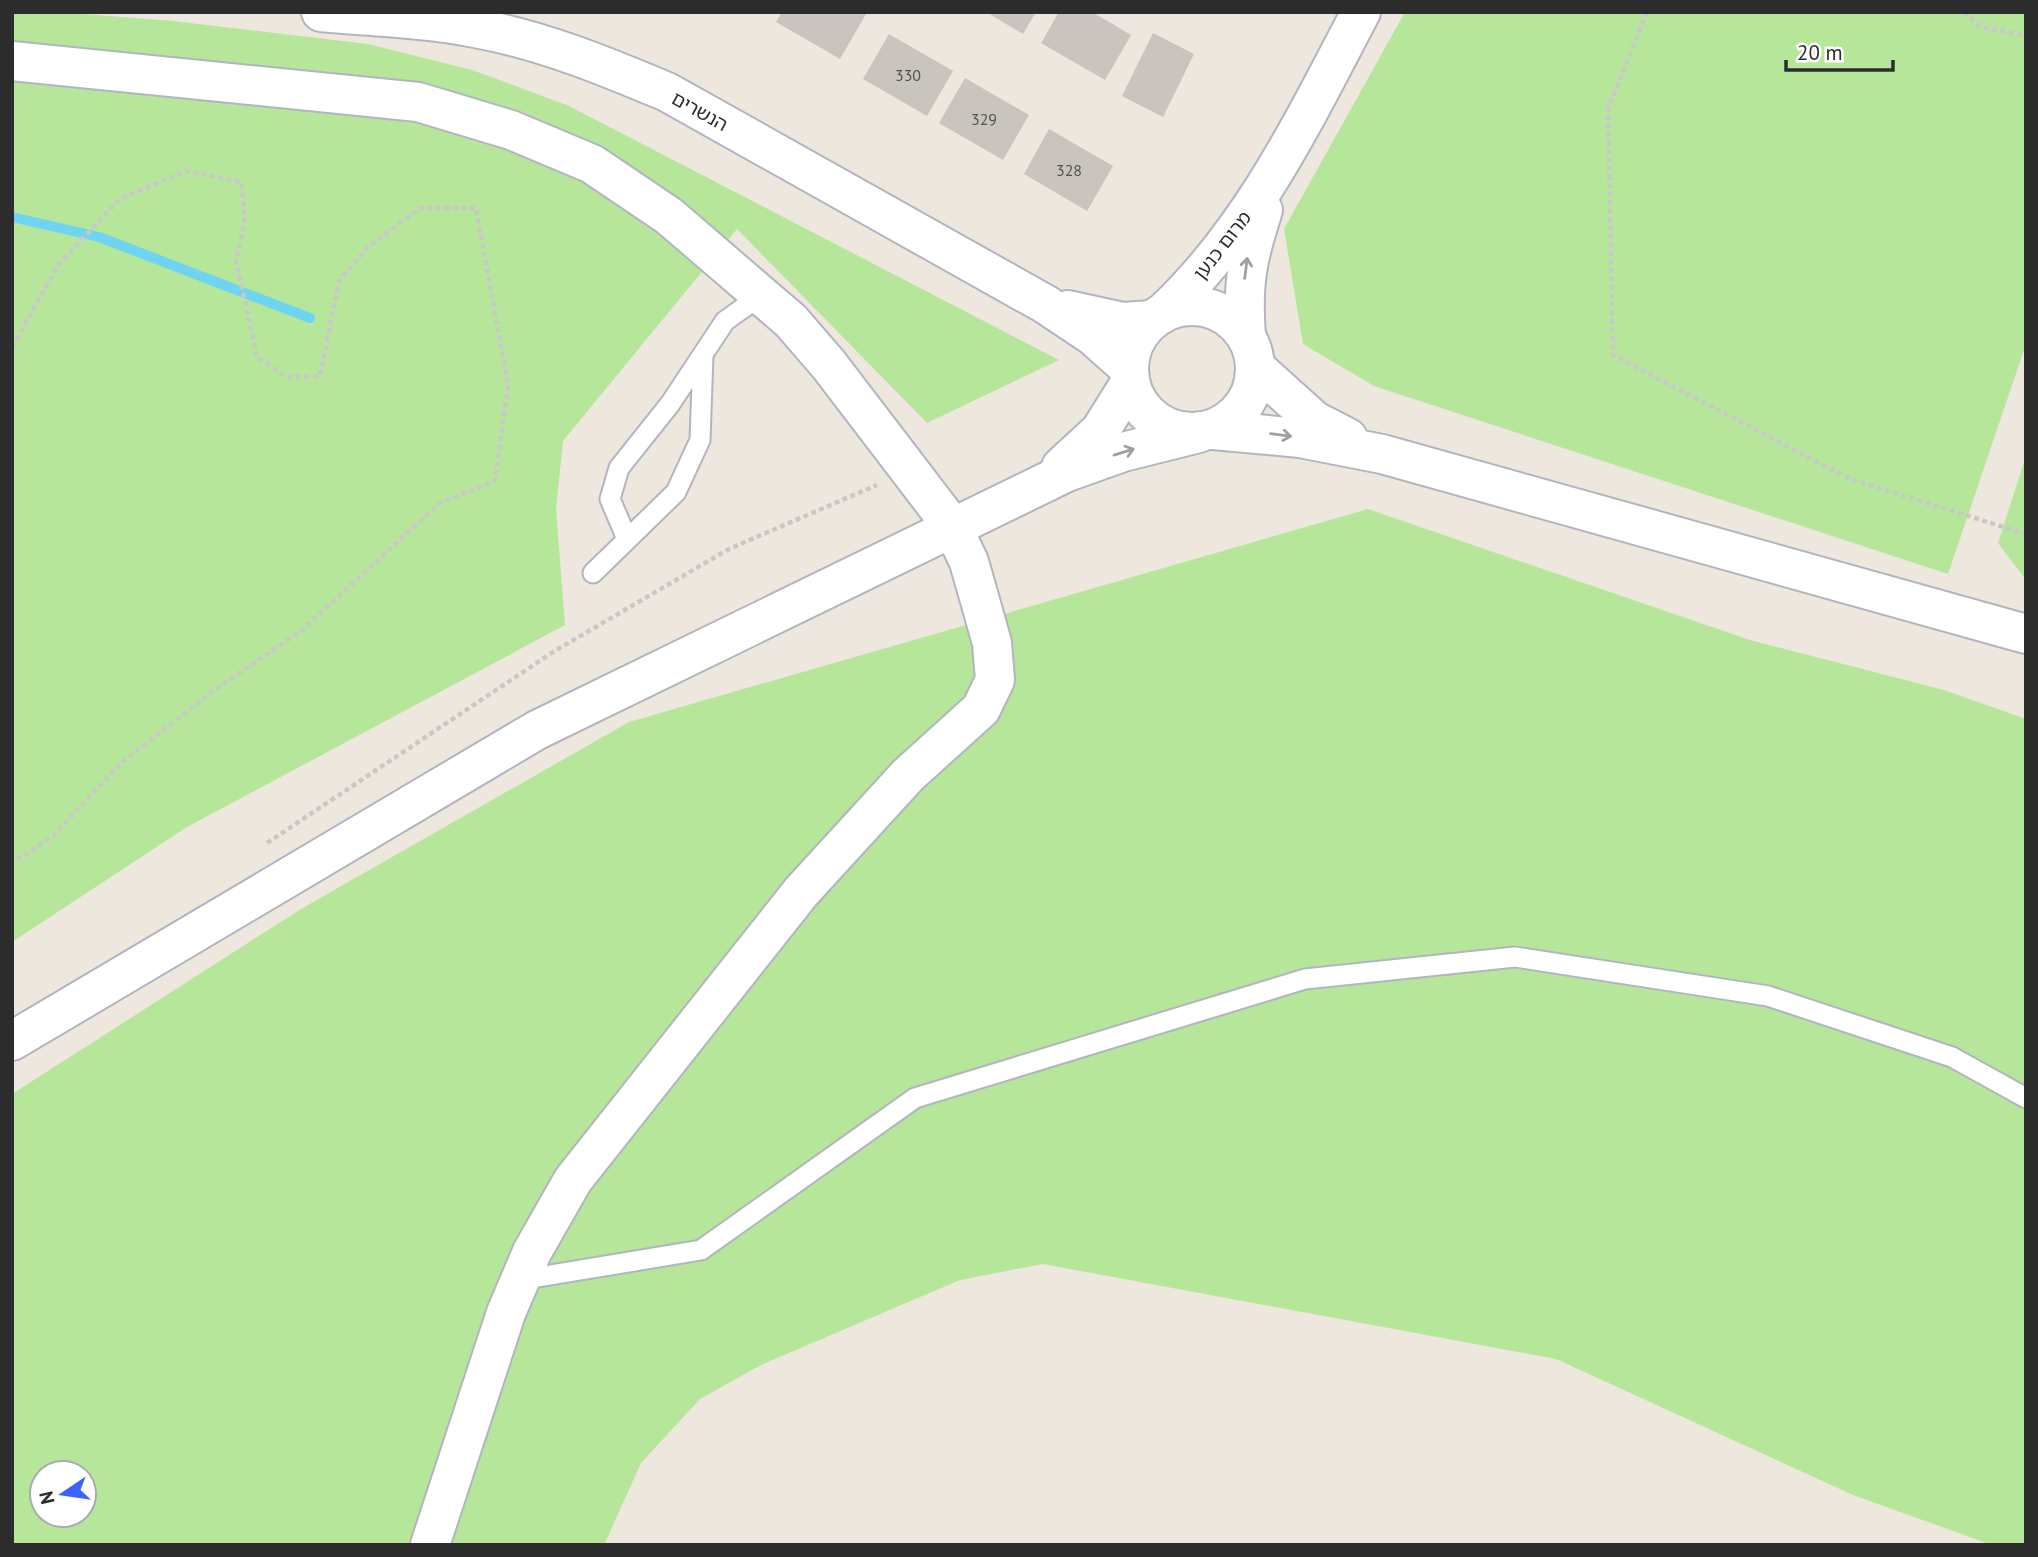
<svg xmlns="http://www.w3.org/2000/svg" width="2038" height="1557" font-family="'PT Sans','Noto Sans Hebrew',sans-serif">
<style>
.green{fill:#b5e699;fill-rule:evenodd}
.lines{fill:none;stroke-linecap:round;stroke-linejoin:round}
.stream{stroke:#6fd3f2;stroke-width:10}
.building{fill:#c9c4bd}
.service-casing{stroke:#b2b5c0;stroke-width:23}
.minor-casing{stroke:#b2b5c0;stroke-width:42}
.tertiary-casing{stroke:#b2b5c0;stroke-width:42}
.secondary-casing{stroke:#b2b5c0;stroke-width:42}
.path{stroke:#c8c8c8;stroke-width:4.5;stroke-dasharray:5 3.5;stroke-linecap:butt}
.service{stroke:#fff;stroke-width:19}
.minor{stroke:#fff;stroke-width:38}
.tertiary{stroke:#fff;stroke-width:38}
.secondary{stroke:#fff;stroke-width:38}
.oneway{stroke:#a0a0a0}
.labels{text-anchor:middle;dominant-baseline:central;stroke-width:5;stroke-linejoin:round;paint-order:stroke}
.number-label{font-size:16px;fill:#535250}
.street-label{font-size:19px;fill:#2c2c2c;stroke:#fff}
</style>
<rect width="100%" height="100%" fill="#eee7de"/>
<g class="green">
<path d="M12 12H59L173 21 368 44 472 70 569 106 1059 360 927 423 737 229 563 441 556 509 565 625 187 827 12 942Z"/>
<path d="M1405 12H2026V344L1948 574 1374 386 1303 344 1284 229Z"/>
<path d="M2026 456V580L1998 543Z"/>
<path d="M1368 509 1750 640 1944 690 2026 719V1545H1992L1853 1495 1556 1359 1043 1264 960 1280 761 1365 700 1399 641 1463 604 1545H12V1094L301 909 629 722ZM42 1473H84V1515H42Z"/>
</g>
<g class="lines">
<path class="stream" d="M12 217 99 237 310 318"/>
</g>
<g class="building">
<path d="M782 12H863L866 14 840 59 776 22Z"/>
<path d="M986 12H1036L1023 34Z"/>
<path d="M1059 12H1092L1131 35 1105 80 1041 43Z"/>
<path d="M1153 33 1194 54 1163 117 1122 96Z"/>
<path d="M889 34 953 71 927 116 863 79Z"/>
<path d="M965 78 1029 115 1003 160 939 123Z"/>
<path d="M1049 129 1113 166 1087 211 1024 174Z"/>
</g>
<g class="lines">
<g class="service-casing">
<g id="service">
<path d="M627 539 610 499 619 468 670 404 725 321 760 296"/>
<path d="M593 573 676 492 700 440 703 355"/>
<path d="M520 1280 701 1250 915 1098 1305 979 1515 957 1768 996 1952 1057 2026 1098"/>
</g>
</g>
<g class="minor-casing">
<path id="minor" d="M12 61 418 102 511 130 592 164 669 216 791 321 829 365 952 526 969 562 981 604 992 643 995 680 981 709 908 775 801 892 573 1180 532 1252 506 1313 430 1545"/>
</g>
<g class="tertiary-casing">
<g id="tertiary">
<path d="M321 12C372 17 425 18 475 28 542 40 605 66 667 92L1045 304 1093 336 1129 368"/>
<path d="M1068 310 1123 322 1152 320"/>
<path d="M1162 314C1252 230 1304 120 1361 12"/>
<path d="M1246 336C1242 284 1247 259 1263 210"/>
</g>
</g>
<g class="secondary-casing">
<g id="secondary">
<circle cx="1192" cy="369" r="63"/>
<path d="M1255 367 1315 421 1348 438"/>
<path d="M1213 430 1300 438 1382 454 2026 634"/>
<path d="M1061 467 1100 431 1130 383"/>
<path d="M12 1041 537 730 1067 472 1123 452 1199 433"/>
</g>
</g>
<g class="path">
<path d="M1647 12 1608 109 1613 355 1850 479 2026 534"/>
<path d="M1964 12 1981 27 2026 36"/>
<path d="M12 347 59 264 120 199 186 171 241 182 245 218 236 261 257 357 287 377 320 376 339 281 367 248 420 208H476L508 385 495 481 440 503 302 630 213 691 121 763 53 836 12 863"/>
<path d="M267 843 553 652 729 549 877 485"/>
</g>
<use href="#service" class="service"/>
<use href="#minor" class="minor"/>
<use href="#tertiary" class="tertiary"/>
<use href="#secondary" class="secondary"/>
</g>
<defs><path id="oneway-shaft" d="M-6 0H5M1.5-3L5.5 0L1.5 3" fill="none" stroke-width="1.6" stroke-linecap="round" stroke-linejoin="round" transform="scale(1.75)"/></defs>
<g class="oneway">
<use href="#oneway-shaft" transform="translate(1246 268) rotate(-83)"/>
<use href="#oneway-shaft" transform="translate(1281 435) rotate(8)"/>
<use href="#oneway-shaft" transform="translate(1124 452) rotate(-17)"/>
</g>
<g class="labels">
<g class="number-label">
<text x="908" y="75">330</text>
<text x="984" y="119">329</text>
<text x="1069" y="170">328</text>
</g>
<g class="street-label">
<text transform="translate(700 111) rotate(29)">הנשרים</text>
<text transform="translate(1222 245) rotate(-52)">מרום כנען</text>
</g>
</g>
<rect width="2038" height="1557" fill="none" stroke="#2c2c2c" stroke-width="28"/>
<g transform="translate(63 1494) rotate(257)"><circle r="33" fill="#ffffff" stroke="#ababab" stroke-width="2"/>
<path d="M0-5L12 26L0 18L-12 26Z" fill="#3a64ff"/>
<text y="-10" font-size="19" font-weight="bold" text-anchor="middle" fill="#2c2c2c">N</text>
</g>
<path d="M1786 60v10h107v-10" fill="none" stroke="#2c2c2c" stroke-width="3.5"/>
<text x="1797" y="60" font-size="21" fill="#2c2c2c" stroke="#ffffff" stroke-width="5" paint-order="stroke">20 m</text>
</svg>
